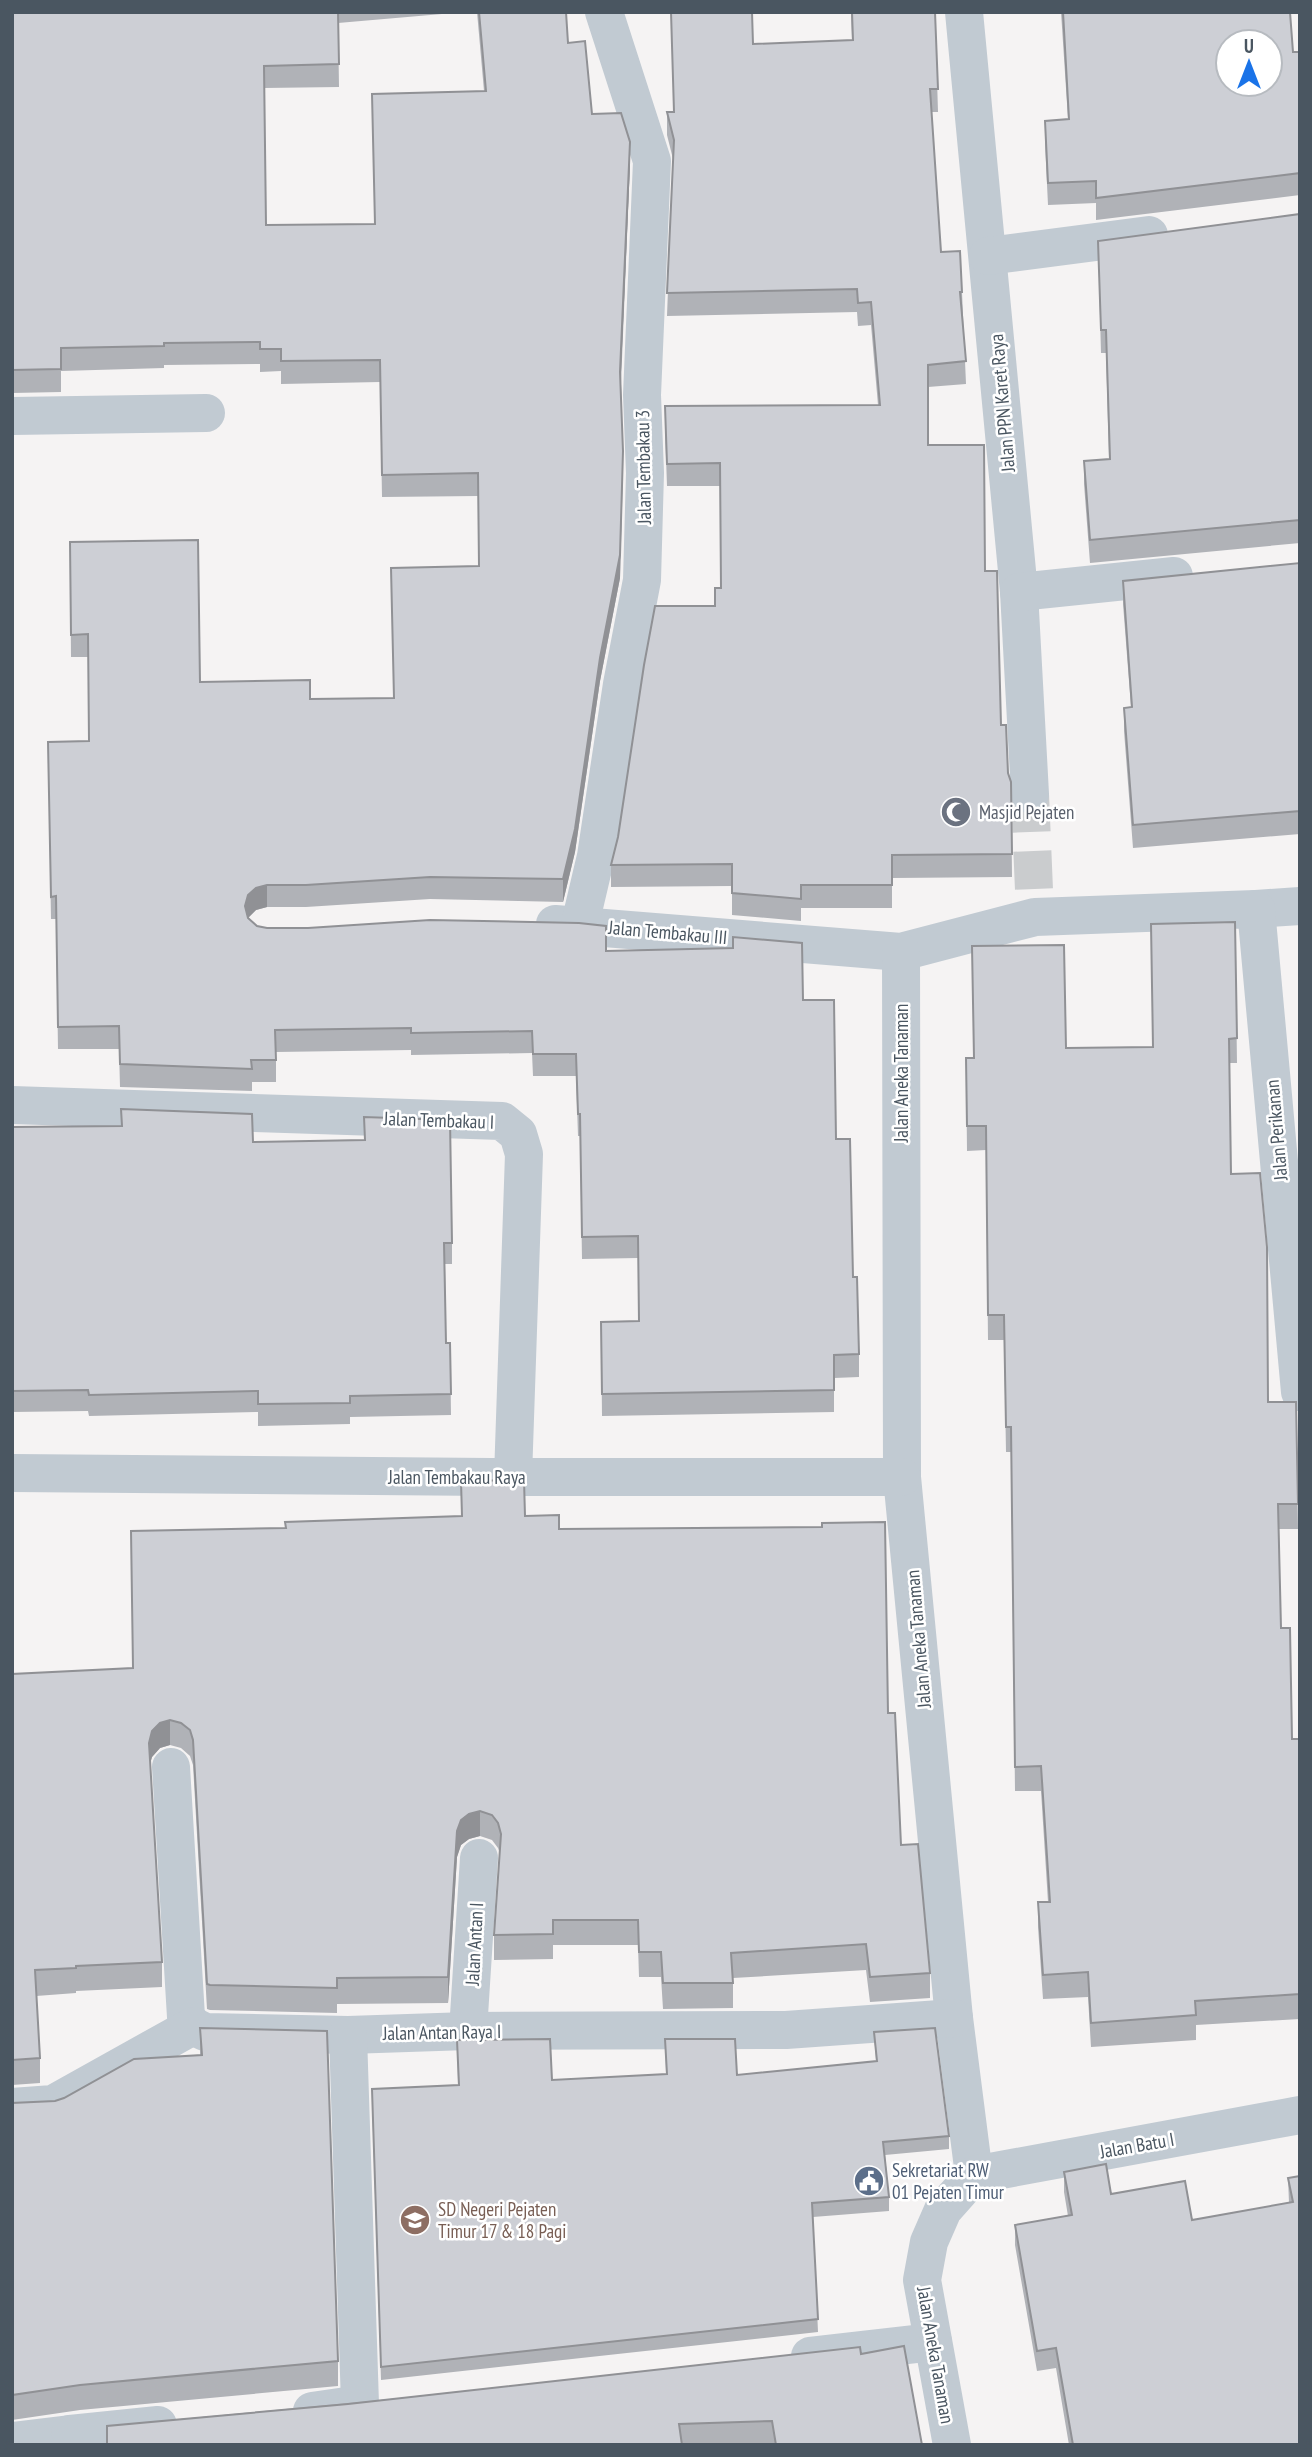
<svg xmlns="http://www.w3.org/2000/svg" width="1312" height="2457" font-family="'PT Sans Narrow',sans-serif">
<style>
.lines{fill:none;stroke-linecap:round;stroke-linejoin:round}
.minor-tunnel{stroke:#caccce;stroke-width:38;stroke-dasharray:38 19;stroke-linecap:butt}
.minor{stroke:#c1cad2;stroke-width:38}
.wall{fill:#b0b2b7}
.shaded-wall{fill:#909195}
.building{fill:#cdcfd5;stroke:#909195;stroke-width:2;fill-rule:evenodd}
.labels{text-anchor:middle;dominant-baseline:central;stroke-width:5;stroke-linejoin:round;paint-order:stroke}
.street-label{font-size:19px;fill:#4a5661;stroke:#fff}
.worship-label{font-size:19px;fill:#5b616d;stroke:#fff;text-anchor:start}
.service-label{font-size:19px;fill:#4e5e75;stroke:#fff;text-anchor:start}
.education-label{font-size:19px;fill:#785e54;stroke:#fff;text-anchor:start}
</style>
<rect width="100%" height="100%" fill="#f5f3f3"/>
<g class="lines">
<path class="minor-tunnel" d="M1030 794 1034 890"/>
<g class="minor">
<path d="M964 12 1019 592 1030 794"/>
<path d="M988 256 1149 235"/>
<path d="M12 416 206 413"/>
<path d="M1019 592 1174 576"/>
<path d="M1256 909 1300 906"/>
<path d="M555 924 901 952 1035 917 1256 909 1300 1392"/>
<path d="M580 924 596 856 622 684 642 580 645 473 642 395 652 161 604 12"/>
<path d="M901 952 902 1477 954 2018 974 2175 943 2210 929 2242 922 2280 952 2445"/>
<path d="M12 1105 502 1121 518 1134 524 1154 513 1477"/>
<path d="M12 1473 491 1477H902"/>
<path d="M171 1767 186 2017 193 2026 205 2032 348 2035 468 2031 786 2030 954 2018"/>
<path d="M468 2031 479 1858"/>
<path d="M12 2107 53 2104 193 2026"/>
<path d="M974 2175 1300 2115"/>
<path d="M810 2356 933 2342"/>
<path d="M312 2411 360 2404 348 2035"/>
<path d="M12 2441 70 2434"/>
<path d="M71 2445 70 2434 158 2425"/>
</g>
</g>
<g class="wall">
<path d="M100 12H465L338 23 339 87 264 88 266 225 374 224 484 91 477 12H566L568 43 592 114 630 164 621 384 623 473 620 578 600 681 575 852 563 902 430 899 306 907H267L256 910 248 918 257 926 267 928 606 951 803 1000 836 1139 853 1277 859 1354V1377L834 1378V1412L602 1416 601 1322 639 1321 638 1258 582 1259 580 1136H578L576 1076H533L532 1053 411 1055V1050L276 1052V1082H252V1091L120 1087 119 1049H58L56 919H51L48 742 89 741 88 657H71L70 542 200 682 310 699 393 698 479 566 478 496 382 497 380 382 281 384V371L260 372V364L164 365V368L61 371V392L12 393V13Z"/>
<path d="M671 12H752L753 44 852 41 851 12H935L938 112H931L941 252 962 292 966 384 928 387V445L985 571 1001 725 1008 773 1011 782 1012 877 892 878V908H801V921L732 915V886L611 887V865L715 606 721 588 720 486H667L665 429 878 405 871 325 858 326 857 312 667 316 673 159 667 135V112H674Z"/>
<path d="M1061 12H1290L1293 52H1300V195L1096 220V203L1048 205 1045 143V121L1068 119Z"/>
<path d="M1300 214V543L1090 563 1084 484V461L1109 459 1106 353H1101L1098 241Z"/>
<path d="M1300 563V834L1133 848 1124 731V708L1131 707 1123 604V581Z"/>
<path d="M1235 922 1237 1063H1229L1231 1174 1268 1402H1296L1298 1529H1279L1281 1628 1292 1739H1300V2019L1196 2025V2040L1091 2047 1088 1997 1043 1999 1038 1927V1902H1048L1041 1791H1015L1011 1452H1006L1004 1340H988L986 1150 967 1151 966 1058 1066 1048 1152 1047Z"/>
<path d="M12 1127 253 1142 452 1243V1264H445L446 1343H450L451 1415 350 1417V1424L258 1426V1412L89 1416 88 1411 12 1412Z"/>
<path d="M461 1481 525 1516 559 1529 888 1713 901 1845 930 1973V1998L870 2002 866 1970 733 1978V2008L663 2009 661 1977H639L638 1945H553V1959L494 1960V1935L500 1853 498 1848 492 1840 480 1836 469 1839 461 1845 457 1857 448 2003 337 2004V2013L210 2010 207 2009 193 1765 190 1756 181 1748 170 1745 160 1748 152 1757 150 1763 162 1962V1987L76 1991V1993L36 1996 40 2058V2083L12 2085V1674L132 1668 285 1528 462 1516Z"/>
<path d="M200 2028 338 2361V2386L80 2410 12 2420V2103L55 2101 200 2055Z"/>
<path d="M874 2032 949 2136V2149L885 2155 889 2197V2211L813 2217 818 2332 381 2380 372 2102 458 2085 457 2040 552 2080 666 2074 665 2039 737 2075 876 2061Z"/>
<path d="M1064 2172 1111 2194 1192 2220 1289 2203 1288 2178 1300 2176V2445H1069L1056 2368 1037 2371 1015 2245V2225L1068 2216 1064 2192Z"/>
<path d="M861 2354 922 2445H107V2426Z"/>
</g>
<g class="shaded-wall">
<path d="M630 142V164L620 394V372Z"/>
<path d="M623 451 620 578 600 681 575 852 563 902V879Z"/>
<path d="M267 885V907L256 910 248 918 245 906 248 895 256 888Z"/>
<path d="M170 1720V1745L160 1748 152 1757 149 1768V1743L152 1731 160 1723Z"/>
<path d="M480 1811V1836L469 1839 461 1845 457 1857 448 2003V1977L457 1831 461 1820 469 1814Z"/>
</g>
<g class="building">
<path d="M100 12H338L339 64 264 66 266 225 375 224 372 94 486 91 479 12H566L568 43 585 41 592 114 621 113 630 142 620 372 623 451 620 555 600 658 575 829 563 879 430 877 306 885H267L256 888 248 895 245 906 248 918 257 926 267 928H308L430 920 579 923 606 926V951L733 948V937L802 943 803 1000H834L836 1139H850L853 1277H857L859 1354 834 1355V1390L602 1394 601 1322 639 1321 638 1236 582 1237 580 1114H578L576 1054H533L532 1031 411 1033V1028L275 1030 276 1060H251L252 1069 120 1064 119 1026 58 1027 56 896 51 897 48 742 89 741 88 634 71 635 70 542 198 540 200 682 310 680V699L394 698 391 568 479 566 478 473 382 475 380 360 281 361V349H260V342L164 343V346L61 348V369L12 370V13Z"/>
<path d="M671 12H752L753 44 853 40 852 12H935L938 89H930L941 252 960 251 962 292H960L966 361 928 365V445H984L985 571H997L1001 725H1006L1008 773 1011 782 1012 854 892 855V885H801V899L732 893V864L611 865 618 837 644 665 655 606H715V588H721L720 463 667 464 665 406 880 405 871 302 858 303 857 289 667 293 674 140 667 112H674Z"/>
<path d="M1063 12H1290L1293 52H1300V173L1096 198V181L1048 183 1045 121 1069 119ZM1228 42H1270V84H1228Z"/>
<path d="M1300 214V520L1090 540 1084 461 1110 459 1106 330H1101L1098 241Z"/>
<path d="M1300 563V811L1133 825 1124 708 1132 707 1123 581Z"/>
<path d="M1235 922 1237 1038 1229 1039 1231 1174 1260 1173 1267 1247 1268 1402H1296L1298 1504H1278L1281 1628H1290L1292 1739H1300V1994L1195 2001 1196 2015 1091 2023 1088 1972 1043 1975 1038 1902H1050L1041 1766 1015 1767 1011 1427H1006L1004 1315H988L986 1126H967L966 1058H974L972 946 1064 945 1066 1048 1153 1047 1151 924Z"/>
<path d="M121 1109 252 1114 253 1142 365 1140 364 1117 450 1120 452 1243H444L446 1343H450L451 1394 350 1396V1403L258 1404V1391L89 1395 88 1390 12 1391V1127L122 1126Z"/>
<path d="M524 1480 525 1516 559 1515V1529L822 1527V1523L885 1522 888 1713H895L901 1845 918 1844 930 1973 870 1977 866 1944 731 1953 733 1983H663L661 1952H639L638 1920H553V1934L494 1935 501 1834 498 1823 492 1815 480 1811 469 1814 461 1820 457 1831 448 1977 337 1978V1988L210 1985 207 1984 193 1740 190 1730 181 1723 170 1720 160 1723 152 1731 149 1743 162 1962 76 1966V1968L35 1970 40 2058 12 2060V1674L133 1668 131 1531 286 1528 285 1522 462 1516 461 1481Z"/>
<path d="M200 2028 327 2031 338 2361 80 2385 12 2395V2103L55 2101 64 2098 134 2059 202 2055Z"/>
<path d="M935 2028 949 2136 883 2142 889 2197 812 2203 818 2319 381 2367 372 2089 459 2085 457 2040 550 2039 552 2080 667 2074 665 2039H735L737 2075 877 2061 874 2032Z"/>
<path d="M1106 2164 1111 2194 1185 2181 1192 2220 1293 2202 1288 2178 1300 2176V2445H1073L1056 2348 1037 2351 1015 2225 1072 2215 1064 2172Z"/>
<path d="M904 2346 922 2445H776L772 2421 679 2424 682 2445H107V2426L348 2404 860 2347 861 2354Z"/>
</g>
<defs>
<g id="mosque-disc" transform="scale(1.575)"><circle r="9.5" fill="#6b7280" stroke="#fff"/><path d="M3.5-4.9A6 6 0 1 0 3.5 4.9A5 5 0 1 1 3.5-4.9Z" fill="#fff"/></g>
<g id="civic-disc" transform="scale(1.575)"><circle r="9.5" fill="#5c6f8a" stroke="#fff"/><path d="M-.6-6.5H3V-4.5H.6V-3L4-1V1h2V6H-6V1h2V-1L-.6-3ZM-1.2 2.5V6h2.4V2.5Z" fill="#fff"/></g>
<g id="school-disc" transform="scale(1.575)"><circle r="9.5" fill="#8d6e63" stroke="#fff"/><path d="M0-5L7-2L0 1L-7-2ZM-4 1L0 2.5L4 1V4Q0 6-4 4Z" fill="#fff"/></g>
</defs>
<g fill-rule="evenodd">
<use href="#mosque-disc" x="956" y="812"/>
<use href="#civic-disc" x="869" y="2181"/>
<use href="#school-disc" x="415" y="2220"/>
</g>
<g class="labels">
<g class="street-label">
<text transform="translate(1002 403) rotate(-95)">Jalan PPN Karet Raya</text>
<text transform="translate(643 467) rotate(-91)">Jalan Tembakau 3</text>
<text transform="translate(668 932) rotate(5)">Jalan Tembakau III</text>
<text transform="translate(901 1073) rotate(-90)">Jalan Aneka Tanaman</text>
<text transform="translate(439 1120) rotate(2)">Jalan Tembakau I</text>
<text transform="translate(1276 1130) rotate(-95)">Jalan Perikanan</text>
<text x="457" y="1477">Jalan Tembakau Raya</text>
<text transform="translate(918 1639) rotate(-95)">Jalan Aneka Tanaman</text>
<text transform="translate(474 1944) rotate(-87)">Jalan Antan I</text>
<text transform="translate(442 2032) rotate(-1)">Jalan Antan Raya I</text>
<text transform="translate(1137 2145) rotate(-10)">Jalan Batu I</text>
<text transform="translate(936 2355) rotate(80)">Jalan Aneka Tanaman</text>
</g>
<g class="worship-label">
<text x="979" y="812">Masjid Pejaten</text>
</g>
<g class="service-label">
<text x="892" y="2170">Sekretariat RW<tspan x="892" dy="22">01 Pejaten Timur</tspan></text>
</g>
<g class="education-label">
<text x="438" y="2209">SD Negeri Pejaten<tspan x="438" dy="22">Timur 17 &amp; 18 Pagi</tspan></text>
</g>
</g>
<rect width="1312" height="2457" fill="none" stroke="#4a5661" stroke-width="28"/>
<g transform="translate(1249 63)"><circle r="33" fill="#ffffff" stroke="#b7bbc0" stroke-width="2"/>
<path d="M0-5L12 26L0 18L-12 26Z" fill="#1a73e8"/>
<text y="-10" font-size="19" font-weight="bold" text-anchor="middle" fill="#4a5661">U</text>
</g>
</svg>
